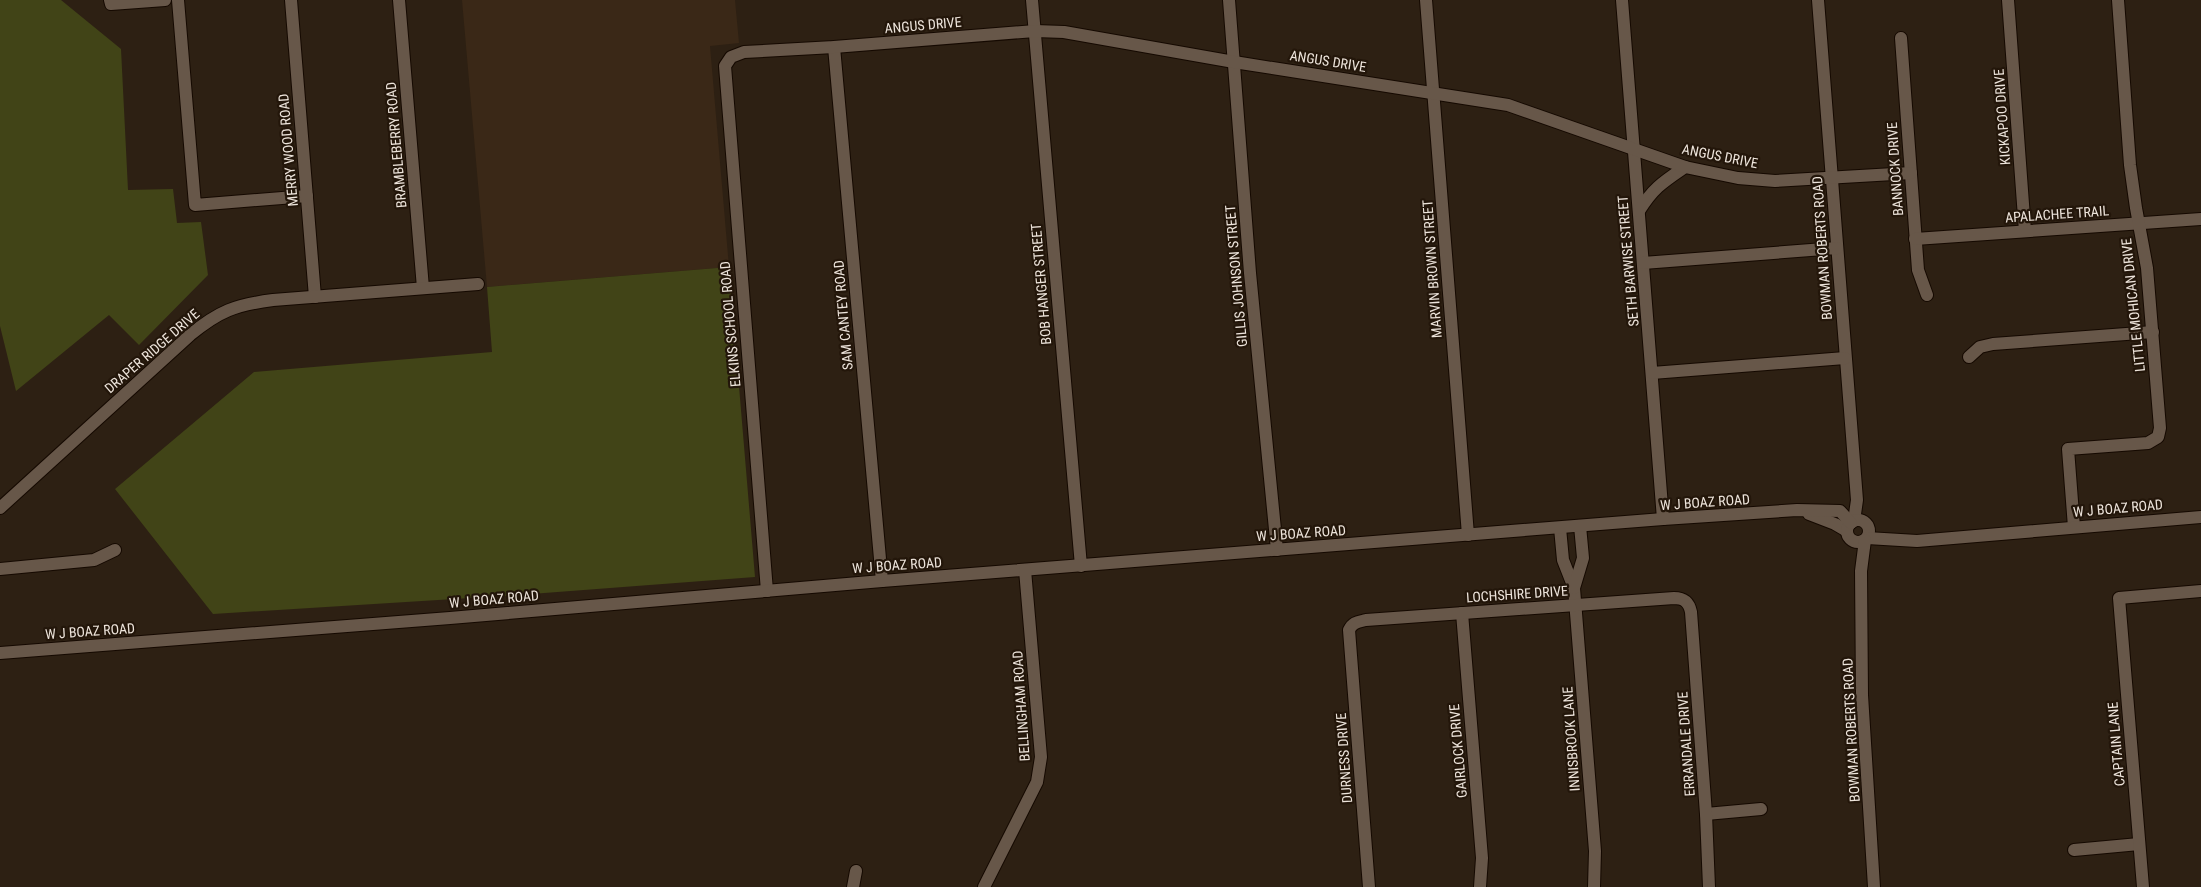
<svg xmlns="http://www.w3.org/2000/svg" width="2201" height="887" font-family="'Roboto Condensed',sans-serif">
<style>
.built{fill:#3a2817}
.green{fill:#414417}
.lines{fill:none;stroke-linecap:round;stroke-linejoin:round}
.minor-casing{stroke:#150901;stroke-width:14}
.minor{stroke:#675749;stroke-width:12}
.labels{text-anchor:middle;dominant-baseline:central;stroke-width:4.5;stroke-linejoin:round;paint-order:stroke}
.street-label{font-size:14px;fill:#ede4db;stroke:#23160a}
</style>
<rect width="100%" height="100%" fill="#2d2013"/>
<path class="built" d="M462 0H735L739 43 710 46 729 267 487 287Z"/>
<g class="green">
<path d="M0 0H61L121 49 128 190 173 189 177 223 201 222 208 275 139 345 109 315 16 391 0 326Z"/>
<path d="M729 267 755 577 518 595 213 614 115 489 254 372 492 352 487 287Z"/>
</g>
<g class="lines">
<g class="minor-casing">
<g id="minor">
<path d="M110 0 111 4 165 0"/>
<path d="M178 0 195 205 307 196"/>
<path d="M291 0 315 297"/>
<path d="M399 0 423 288"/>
<path d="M1032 0 1081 566"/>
<path d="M1229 0 1250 273 1277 550"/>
<path d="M1426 0 1468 535"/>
<path d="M1622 0 1663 519"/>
<path d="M1818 0 1857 500 1854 521"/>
<path d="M2008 0 2025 231"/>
<path d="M1901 38 1918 270 1927 295"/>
<path d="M834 47 882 581"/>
<path d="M1639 211C1653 188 1663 182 1685 167"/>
<path d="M1915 239 2201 219"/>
<path d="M1643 263 1837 248"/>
<path d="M1969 357 1980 347 1993 344 2153 332"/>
<path d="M1652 373 1845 358"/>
<path d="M0 508 190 335C219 311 235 305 273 300L478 284"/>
<path d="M1809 514 1835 524 1847 531"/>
<circle cx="1858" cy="531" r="11"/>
<path d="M2074 527 2068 449 2148 443 2158 437 2160 428 2147 268 2136 208 2130 165 2118 0"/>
<path d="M1560 528 1563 560 1574 588 1595 851 1594 887"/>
<path d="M1867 538 1917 541 2201 517"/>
<path d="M1865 540 1861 571 1862 695 1874 887"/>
<path d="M0 569 94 560 115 550"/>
<path d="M1574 588 1583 558 1580 526"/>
<path d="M767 591 725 66 731 57 744 52 834 47 1035 31 1064 32 1234 62 1508 105 1685 167 1738 178 1775 181 1911 173"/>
<path d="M1462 613 1482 858 1480 887"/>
<path d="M0 653 450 618 882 581 1663 519 1797 510 1840 511 1851 523"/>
<path d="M1706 814 1761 809"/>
<path d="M2074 850 2139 844"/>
<path d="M853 887 856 871"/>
<path d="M984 887 1037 782 1041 757 1025 570"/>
<path d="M1369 887 1349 630C1353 622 1358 622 1366 620L1674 598C1684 598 1689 602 1691 612L1706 814 1709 887"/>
<path d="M2143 887 2119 598 2201 591"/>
</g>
</g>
<use href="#minor" class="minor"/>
</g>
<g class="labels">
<g class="street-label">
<text transform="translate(923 25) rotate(-5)">ANGUS DRIVE</text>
<text transform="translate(1328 61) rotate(9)">ANGUS DRIVE</text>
<text transform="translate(2002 117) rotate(-94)">KICKAPOO DRIVE</text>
<text transform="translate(396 145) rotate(-95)">BRAMBLEBERRY ROAD</text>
<text transform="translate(288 150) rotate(-95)">MERRY WOOD ROAD</text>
<text transform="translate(1720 156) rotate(11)">ANGUS DRIVE</text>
<text transform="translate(1895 169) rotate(-94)">BANNOCK DRIVE</text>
<text transform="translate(2057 214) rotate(-4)">APALACHEE TRAIL</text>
<text transform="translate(1822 248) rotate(-94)">BOWMAN ROBERTS ROAD</text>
<text transform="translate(1628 261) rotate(-95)">SETH BARWISE STREET</text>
<text transform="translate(1432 269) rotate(-94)">MARVIN BROWN STREET</text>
<text transform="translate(1236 276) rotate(-95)">GILLIS JOHNSON STREET</text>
<text transform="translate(1041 284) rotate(-95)">BOB HANGER STREET</text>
<text transform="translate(2133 305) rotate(-96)">LITTLE MOHICAN DRIVE</text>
<text transform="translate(843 315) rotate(-95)">SAM CANTEY ROAD</text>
<text transform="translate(730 324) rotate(-95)">ELKINS SCHOOL ROAD</text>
<text transform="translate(152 351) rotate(-41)">DRAPER RIDGE DRIVE</text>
<text transform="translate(1705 502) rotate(-4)">W J BOAZ ROAD</text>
<text transform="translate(2118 508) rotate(-5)">W J BOAZ ROAD</text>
<text transform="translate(1301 533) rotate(-4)">W J BOAZ ROAD</text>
<text transform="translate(897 565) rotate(-4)">W J BOAZ ROAD</text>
<text transform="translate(1517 594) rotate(-4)">LOCHSHIRE DRIVE</text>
<text transform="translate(494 599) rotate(-5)">W J BOAZ ROAD</text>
<text transform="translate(90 631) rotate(-4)">W J BOAZ ROAD</text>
<text transform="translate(1021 706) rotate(-94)">BELLINGHAM ROAD</text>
<text transform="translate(1851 730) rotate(-93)">BOWMAN ROBERTS ROAD</text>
<text transform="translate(1571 739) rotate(-94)">INNISBROOK LANE</text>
<text transform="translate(1686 744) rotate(-94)">ERRANDALE DRIVE</text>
<text transform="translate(2116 744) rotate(-95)">CAPTAIN LANE</text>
<text transform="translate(1458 751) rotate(-95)">GAIRLOCK DRIVE</text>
<text transform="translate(1344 758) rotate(-94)">DURNESS DRIVE</text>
</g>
</g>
</svg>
